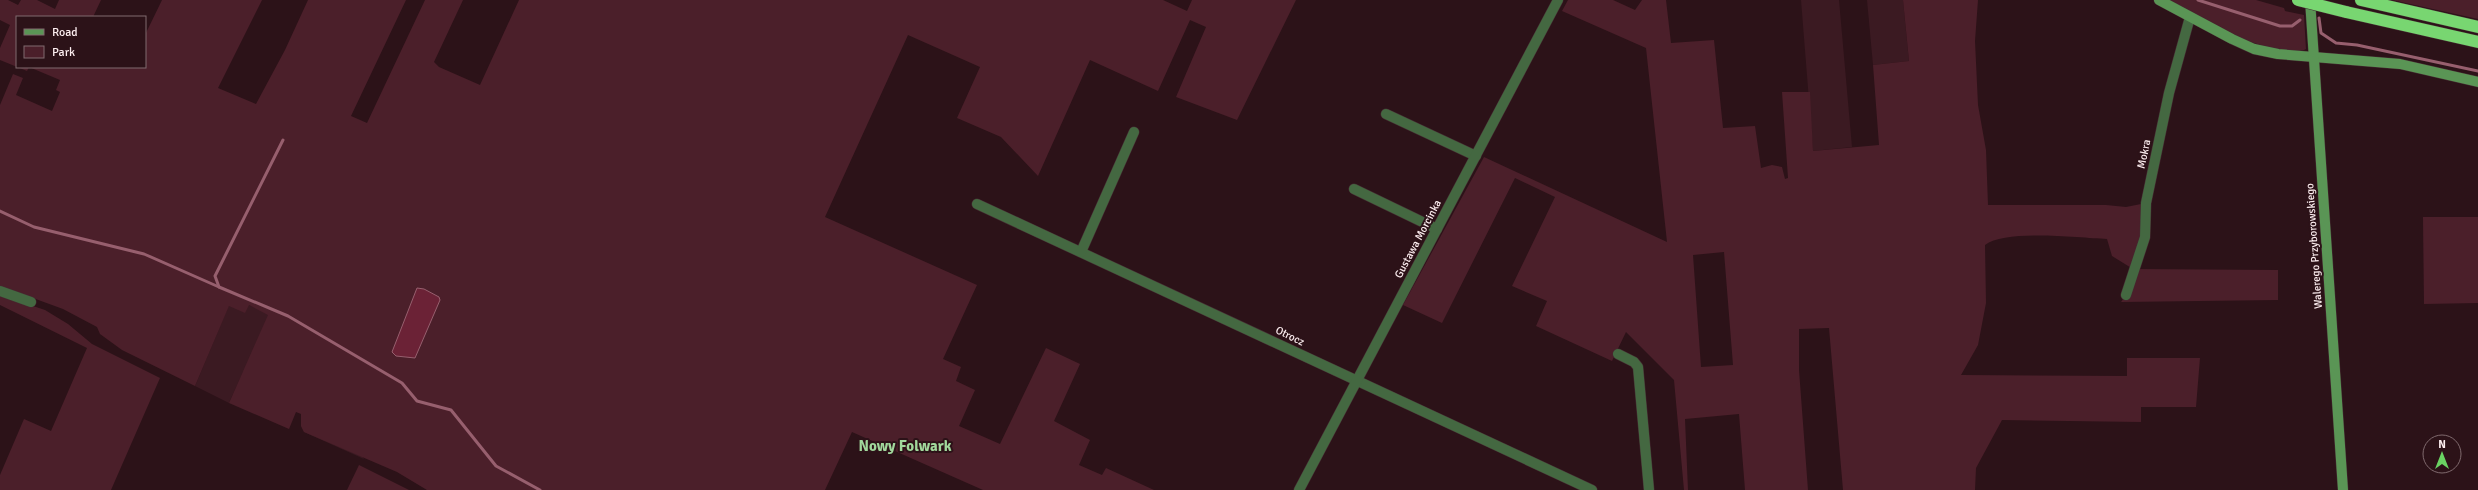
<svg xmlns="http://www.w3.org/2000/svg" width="2478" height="490" font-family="Signika,sans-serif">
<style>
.built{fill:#3b1a22}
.green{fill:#4b1f2a;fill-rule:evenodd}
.water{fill:#6b2236;stroke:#975f6e}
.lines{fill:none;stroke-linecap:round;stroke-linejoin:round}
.stream{stroke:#975f6e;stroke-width:3}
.street-casing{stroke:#452c32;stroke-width:11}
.secondary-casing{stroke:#452c32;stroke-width:11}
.highway-casing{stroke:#452c32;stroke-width:13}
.street{stroke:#446841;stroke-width:10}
.secondary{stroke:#5a9555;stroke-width:10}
.highway{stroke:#78d671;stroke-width:12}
.highway-bridge-casing{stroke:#452c32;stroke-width:13;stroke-linecap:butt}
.highway-bridge{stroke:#78d671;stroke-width:12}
.labels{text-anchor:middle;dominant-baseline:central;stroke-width:4;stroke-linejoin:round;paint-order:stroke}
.street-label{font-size:11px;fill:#fdeef0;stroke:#2c1218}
.district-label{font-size:15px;font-weight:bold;fill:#a1d89c;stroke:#2c1218}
</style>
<rect width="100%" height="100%" fill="#2c1218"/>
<g class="built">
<path d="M1801 0H1839L1852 147 1813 151Z"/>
<path d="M1867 0H1903L1909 61 1873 65Z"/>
<path d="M229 305H249L268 314 364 459 304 432 301 426 302 401 243 372 229 403 195 386Z"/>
</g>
<g class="green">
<path d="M0 0H8L18 5 21 0H37L55 9 59 0H101L93 17H17V67H145V35L162 0H262L218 88 256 104 285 50 308 0H406L351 116 367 123 425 0H463L434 62 439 67 480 85 519 0H1163L1187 11 1192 0H1296L1237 120 1176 97 1206 27 1190 20 1158 91 1090 60 1038 176 1001 137 957 118 980 67 908 35 825 217 977 285 943 359 961 367 956 381 975 390 959 426 1000 444 1046 348 1080 364 1054 421 1090 440 1079 465 1102 475 1106 468 1154 490H983L852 432 825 490H427L397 472 304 432 301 426V414L296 412 289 429 229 403 268 315 249 305 245 313 229 306 195 386 122 350 100 334 97 327 63 309 0 286V105L13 74 23 78 16 95 52 111 60 92 56 90 60 80 29 67 27 71 0 60V48L10 25 0 20Z"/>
<path d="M1568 0H1613L1635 10 1642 0H1666L1671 43 1714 40 1723 128 1755 126 1761 168 1772 165 1782 167 1785 179 1788 178 1782 92H1810L1813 151 1879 145 1873 65 1909 61 1903 0H1978L1975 41 1978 105 1986 150 1988 205H2106L2126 207 2146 203 2147 210 2133 269 2278 270V300L2121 302 2126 295 2133 269 2112 256 2107 239C2079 238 2006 229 1985 245L1986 303 1978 345 1961 375 2127 376V358H2200L2196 407H2141V422L2002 420 1976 468 1975 490H1843L1829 328 1799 329V370L1808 490H1745L1739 414 1685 419 1688 490H1684L1674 380 1626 332 1612 361 1536 326 1547 301 1512 286 1555 197 1515 178 1442 323 1403 305 1484 157 1667 242 1646 48 1562 11ZM1724 252 1733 365 1701 367 1693 255Z"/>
<path d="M2167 0H2256L2284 8 2285 11 2304 15 2306 49C2301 52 2294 51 2288 50 2243 46 2206 21 2167 0Z"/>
<path d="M2392 0H2478V19Z"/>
<path d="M2423 217H2478V303L2424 304Z"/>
<path d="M0 295 45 310 68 324 92 344 160 378 111 490H0V475L24 419 51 431 87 348 0 305Z"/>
<path d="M359 465 409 490H347Z"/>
</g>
<path class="water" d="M417 288 424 289 439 297 440 300 415 358 396 356 392 352Z"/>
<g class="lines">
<g class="stream">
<path d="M2198 0 2280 26H2292L2300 20"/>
<path d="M2319 18 2321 33 2336 43 2357 45 2478 71"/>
<path d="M283 140 215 276 219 287 288 316 402 383 417 401 451 410 496 466 540 490"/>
<path d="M0 211 34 227 144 254 219 287"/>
</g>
<g class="street-casing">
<g id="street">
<path d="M1386 114 1476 156"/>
<path d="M1354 189 1437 229"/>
<path d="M977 204 1592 490"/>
<path d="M1081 252 1134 132"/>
<path d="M0 291 31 302"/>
<path d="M2126 295 2145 237 2146 203 2169 93 2190 17"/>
<path d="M1618 354 1634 362 1638 367 1649 490"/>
<path d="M1299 490 1558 0"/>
</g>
</g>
<g class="secondary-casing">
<g id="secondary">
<path d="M2159 0 2232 39 2254 49 2278 54 2400 64 2478 82"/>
<path d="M2310 0 2343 490"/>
</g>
</g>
<g class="highway-casing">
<g id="highway">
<path d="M2361 0 2478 27"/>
<path d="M2346 12 2478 42"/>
</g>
</g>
<use href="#street" class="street"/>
<use href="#secondary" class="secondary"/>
<use href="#highway" class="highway"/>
<g class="highway-bridge-casing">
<path id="highway-bridge" d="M2298 0 2346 12"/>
</g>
<use href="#highway-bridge" class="highway-bridge"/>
</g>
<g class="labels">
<g class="street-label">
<text transform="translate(2144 154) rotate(-78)">Mokra</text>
<text transform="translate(1418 239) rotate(-62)">Gustawa Morcinka</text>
<text transform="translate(2314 246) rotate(-94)">Walerego Przyborowskiego</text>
<text transform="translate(1290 336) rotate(26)">Otrocz</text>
</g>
<g class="district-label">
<text x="905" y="446">Nowy Folwark</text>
</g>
</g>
<rect x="16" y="16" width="130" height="52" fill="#2c1218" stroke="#806a6e"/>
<rect x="24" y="29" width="20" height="6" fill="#5a9555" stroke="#806a6e"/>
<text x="52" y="36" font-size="12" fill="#fdeef0">Road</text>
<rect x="24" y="46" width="20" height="12" fill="#4b1f2a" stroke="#806a6e"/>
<text x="52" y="56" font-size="12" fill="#fdeef0">Park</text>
<g transform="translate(2442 454)"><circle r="19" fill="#2c1218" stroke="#806a6e"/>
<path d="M0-3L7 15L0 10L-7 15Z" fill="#6ad363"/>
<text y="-6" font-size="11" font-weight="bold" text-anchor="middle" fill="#fdeef0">N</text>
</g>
</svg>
